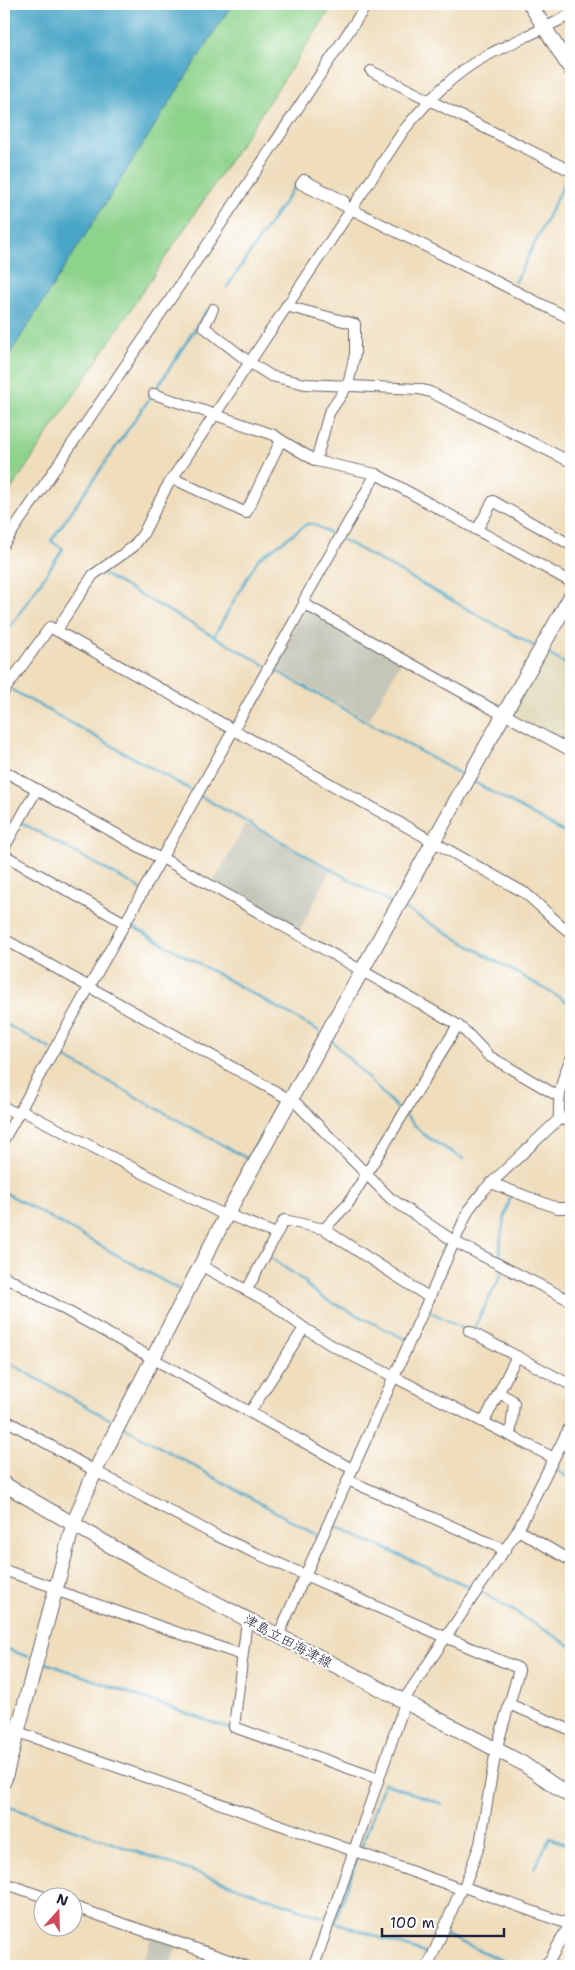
<svg xmlns="http://www.w3.org/2000/svg" width="575" height="1970" font-family="'Shantell Sans','Klee One',sans-serif">
<style>
.built{fill:#ded8b7}
.industrial{fill:#c5c5b8}
.green{fill:#8ed38c;stroke:#587a64}
.water{fill:#48a6c7;stroke:#356481}
.lines{fill:none;stroke-linecap:round;stroke-linejoin:round}
.stream{stroke:#48a6c7;stroke-width:2.5}
.street-casing{stroke:#6a6368;stroke-width:12}
.secondary-casing{stroke:#6a6368;stroke-width:16}
.street{stroke:#fff;stroke-width:10}
.secondary{stroke:#fff;stroke-width:14}
.labels{text-anchor:middle;dominant-baseline:central;stroke-width:4;stroke-linejoin:round;paint-order:stroke}
.street-label{font-size:14px;fill:#22223b;stroke:#fff}
</style>
<rect width="100%" height="100%" fill="#fff"/>
<filter id="ink" filterUnits="userSpaceOnUse"><feTurbulence type="fractalNoise" baseFrequency=".02" numOctaves="2"/><feDisplacementMap in="SourceGraphic" scale="10" xChannelSelector="R" yChannelSelector="G"/><feConvolveMatrix kernelMatrix="1 2 1 2 8 2 1 2 1" color-interpolation-filters="sRGB"/></filter>
<filter id="wash" filterUnits="userSpaceOnUse"><feTurbulence type="fractalNoise" baseFrequency=".0096" numOctaves="4" result="noise"/><feDisplacementMap in="SourceGraphic" scale="20" xChannelSelector="R" yChannelSelector="G"/><feGaussianBlur stdDeviation="1.12" result="paint"/><feColorMatrix in="noise" values="0 0 0 0 0 0 0 0 0 0 0 0 0 0 0 0 0 1.4 0 .05"/><feComposite in="paint" operator="in"/></filter>
<g filter="url(#wash)">
<rect width="100%" height="100%" fill="#efddbc"/>
<path class="built" d="M544 656 571 671V749L510 715Z"/>
<g class="industrial">
<path d="M306 608 401 661 369 720 272 666Z"/>
<path d="M246 824 330 871 299 932 213 883Z"/>
<path d="M152 1936 177 1945 170 1966H142Z"/>
</g>
<path class="green" d="M232 4H334L4 500V363Z"/>
<path class="water" d="M4 4H232L4 363Z"/>
<g class="lines">
<g class="stream">
<path d="M515 283 568 176"/>
<path d="M227 287 297 183"/>
<path d="M155 391 207 310"/>
<path d="M343 540 536 647"/>
<path d="M103 574 265 665"/>
<path d="M4 636 63 549 51 541 152 395"/>
<path d="M214 636 258 559 307 524H313L337 537"/>
<path d="M546 653 571 667"/>
<path d="M273 669 464 776"/>
<path d="M12 690 191 790"/>
<path d="M474 782 571 836"/>
<path d="M200 796 393 904"/>
<path d="M22 823 141 889"/>
<path d="M405 909 571 1004"/>
<path d="M128 924 319 1031"/>
<path d="M4 1023 51 1049"/>
<path d="M331 1040 401 1112"/>
<path d="M57 1053 248 1159 283 1099"/>
<path d="M406 1116 424 1135 463 1159"/>
<path d="M4 1192 178 1289"/>
<path d="M271 1258 307 1283 306 1285 323 1298 407 1340 408 1338"/>
<path d="M507 1263 500 1259C499 1236 505 1216 511 1195"/>
<path d="M427 1310 466 1330"/>
<path d="M473 1330 503 1271"/>
<path d="M4 1360 111 1420"/>
<path d="M124 1427 319 1536"/>
<path d="M560 1457 555 1469 571 1479"/>
<path d="M331 1524 472 1588"/>
<path d="M482 1592 571 1646"/>
<path d="M4 1648 29 1657"/>
<path d="M46 1663 230 1729"/>
<path d="M384 1783 442 1804"/>
<path d="M7 1806 325 1918"/>
<path d="M361 1849 384 1783H383"/>
<path d="M358 1856 335 1922 427 1954"/>
<path d="M534 1868 550 1838 571 1846"/>
<path d="M445 1935 501 1960 509 1966"/>
<path d="M4 1960 21 1966"/>
</g>
</g>
</g>
<g filter="url(#ink)">
<g class="lines">
<g class="street-casing">
<g id="street">
<path d="M562 56 571 50"/>
<path d="M371 71 571 171"/>
<path d="M343 205 344 201 304 180 301 184 571 319"/>
<path d="M286 306 355 324V354L348 385 329 413 316 461"/>
<path d="M213 309 204 327 249 362 271 376 305 384 419 389 430 392 571 462"/>
<path d="M154 394 274 435 281 440"/>
<path d="M172 478 246 513 281 440 316 461 376 474 571 582"/>
<path d="M477 530 493 501 571 545"/>
<path d="M4 544 199 257 367 4"/>
<path d="M304 604V600L376 474"/>
<path d="M57 631 63 620 93 575 133 547 143 534 166 488 404 130C427 102 453 73 486 56 514 41 543 30 571 14"/>
<path d="M4 691 50 627 525 893C541 906 554 921 571 933"/>
<path d="M504 714 571 751"/>
<path d="M4 771 161 859"/>
<path d="M4 848 37 789"/>
<path d="M4 855 125 923"/>
<path d="M162 858 453 1022 465 1031 489 1056 558 1096"/>
<path d="M4 939 296 1103 390 1198 455 1242 571 1301"/>
<path d="M4 1107 17 1114"/>
<path d="M21 1110 226 1216"/>
<path d="M559 1119 571 1121"/>
<path d="M4 1139 304 604 503 715"/>
<path d="M491 1183 557 1208H571"/>
<path d="M227 1214 276 1234"/>
<path d="M324 1229 430 1298"/>
<path d="M200 1265 272 1304 304 1328 331 1345 554 1458"/>
<path d="M4 1276 352 1469"/>
<path d="M247 1290 284 1220 324 1229 348 1204 458 1025"/>
<path d="M469 1331 571 1385"/>
<path d="M499 1393 512 1400 514 1403 511 1430 508 1435"/>
<path d="M250 1412 304 1328"/>
<path d="M4 1419 95 1471 217 1536 445 1637 518 1668 519 1670 496 1750 480 1844 464 1887"/>
<path d="M484 1422 517 1356"/>
<path d="M348 1480 505 1550"/>
<path d="M518 1530 571 1561"/>
<path d="M4 1570 56 1588"/>
<path d="M55 1590 242 1655"/>
<path d="M247 1620 234 1727 379 1779"/>
<path d="M278 1636 469 1209 484 1190 559 1119C558 1098 561 1078 571 1059"/>
<path d="M403 1701 518 1530 571 1424"/>
<path d="M509 1704 571 1730"/>
<path d="M4 1727 461 1889 464 1887 571 1925"/>
<path d="M4 1883 47 1898"/>
<path d="M72 1906 246 1966"/>
<path d="M314 1966 405 1703"/>
<path d="M428 1966 461 1889"/>
<path d="M543 1966 550 1960 571 1921"/>
</g>
</g>
<g class="secondary-casing">
<g id="secondary">
<path d="M530 4 571 70"/>
<path d="M4 1484 149 1568 522 1763 571 1797"/>
<path d="M4 1781 73 1525 95 1471 227 1214 504 714 571 596"/>
</g>
</g>
<use href="#street" class="street"/>
<use href="#secondary" class="secondary"/>
</g>
</g>
<g class="labels">
<g class="street-label">
<text transform="translate(288 1641) rotate(28)">津島立田海津線</text>
</g>
</g>
<rect width="575" height="1970" fill="none" stroke="#fff" stroke-width="20"/>
<g transform="translate(58 1912) rotate(20)"><circle r="24" fill="#ffffff" stroke="#a7a7b1"/>
<path d="M0-4L9 19L0 12L-9 19Z" fill="#d1495b"/>
<text y="-8" font-size="14" font-weight="bold" text-anchor="middle" fill="#22223b">N</text>
</g>
<path d="M382 1928v8h122v-8" fill="none" stroke="#22223b" stroke-width="2.5"/>
<text x="390" y="1928" font-size="15" fill="#22223b" stroke="#ffffff" stroke-width="4" paint-order="stroke">100 m</text>
</svg>
